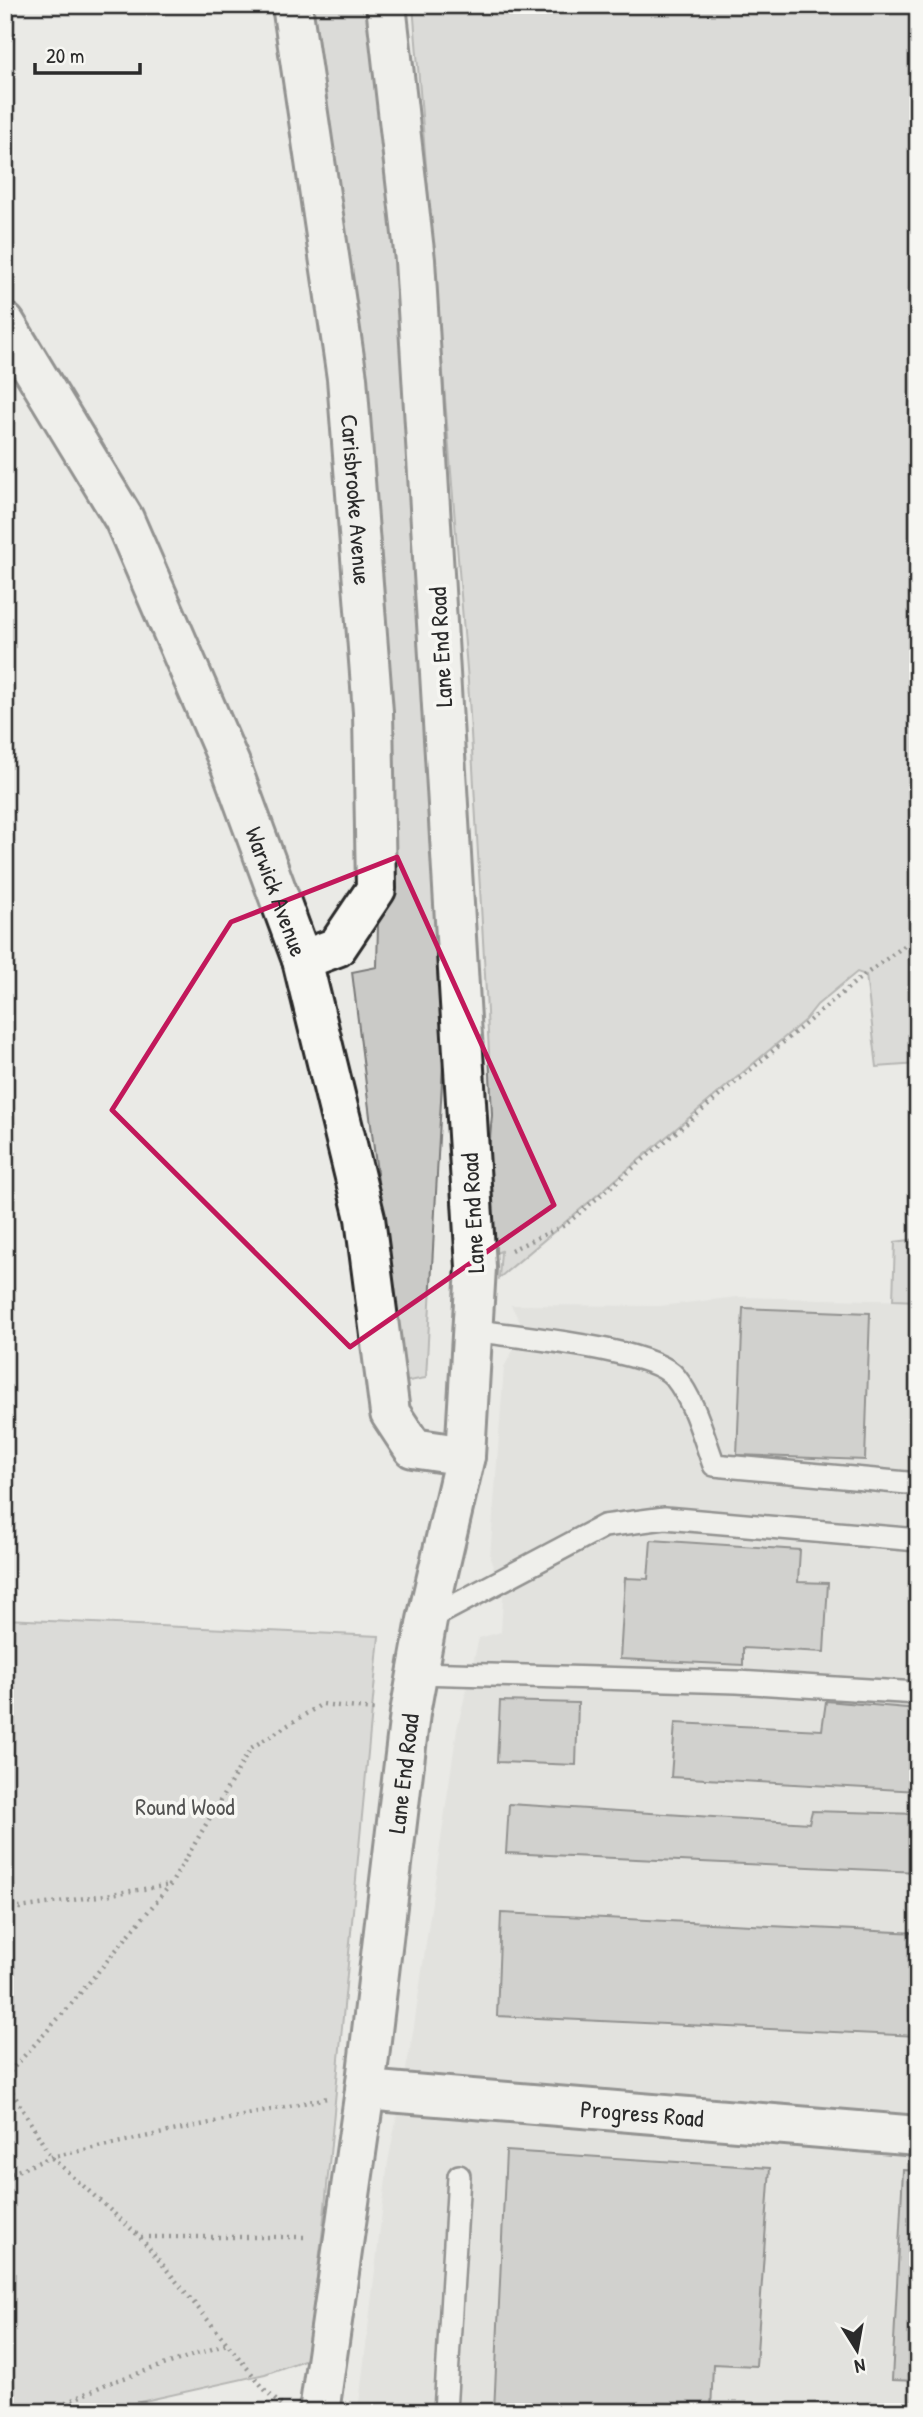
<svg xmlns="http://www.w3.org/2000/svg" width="923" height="2417" font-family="'Patrick Hand',sans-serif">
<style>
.built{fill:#dadad6}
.green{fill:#cacac7;stroke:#7a7a79;stroke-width:2}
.building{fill:#b4b4b1;stroke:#2b2b2b;stroke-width:2}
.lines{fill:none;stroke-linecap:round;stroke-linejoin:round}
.service-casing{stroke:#2b2b2b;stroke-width:26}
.minor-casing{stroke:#2b2b2b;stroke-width:44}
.tertiary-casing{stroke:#2b2b2b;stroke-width:44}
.path{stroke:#2b2b2b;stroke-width:4.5;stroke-dasharray:2 5;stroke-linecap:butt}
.service{stroke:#f6f6f2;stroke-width:21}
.minor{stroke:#f6f6f2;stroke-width:38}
.tertiary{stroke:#f6f6f2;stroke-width:38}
.marked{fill:none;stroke:#c2185b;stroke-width:5;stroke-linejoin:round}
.labels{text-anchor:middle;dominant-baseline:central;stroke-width:7;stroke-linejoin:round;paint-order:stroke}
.street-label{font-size:24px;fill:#2b2b2b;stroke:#f6f6f2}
.park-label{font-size:24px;fill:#535352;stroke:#f6f6f2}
</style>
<rect width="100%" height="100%" fill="#eaeae6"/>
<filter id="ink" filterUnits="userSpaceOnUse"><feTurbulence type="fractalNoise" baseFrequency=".0143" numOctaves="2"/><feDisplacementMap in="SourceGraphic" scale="14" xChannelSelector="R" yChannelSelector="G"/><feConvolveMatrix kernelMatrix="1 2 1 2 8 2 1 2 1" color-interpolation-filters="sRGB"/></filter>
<g filter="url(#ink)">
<path class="built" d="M737 1297 918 1301V2412H358L388 2162 413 2033 457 1729 479 1638 501 1632 503 1597 490 1558 504 1367 517 1343 521 1324 511 1305 660 1306Z"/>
<g class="green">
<path d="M305 5H374L423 451 449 952 426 1378 403 1382 352 972 377 967 381 796Z"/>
<path d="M413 5H918V1064L877 1067 866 975 857 972 817 1005 805 1020 499 1278 501 1251 480 1259 492 1115 486 992 468 681Z"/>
<path d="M918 1239V1301L893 1300 895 1242Z"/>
<path d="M5 1619 379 1636 323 2228 307 2359 265 2374 95 2412H5Z"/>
</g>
<g class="building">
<path d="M743 1308 870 1313 865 1460 737 1455Z"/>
<path d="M651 1540 800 1550 798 1582 828 1583 824 1652 743 1648V1665L620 1659 625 1578 648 1579Z"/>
<path d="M500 1701 578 1703 576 1765 497 1762Z"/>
<path d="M826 1701 918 1709V1791L671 1777 675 1723 822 1730Z"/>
<path d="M509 1804 809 1823 812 1811 918 1814V1872L506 1853Z"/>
<path d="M501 1913 918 1933V2036L497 2016Z"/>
<path d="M506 2151 770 2168 756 2366 713 2364 711 2412H494Z"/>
<path d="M903 2170 918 2171V2381L892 2380Z"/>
</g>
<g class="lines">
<g class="service-casing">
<g id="service">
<path d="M473 1330C514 1337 652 1348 675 1377 695 1402 703 1436 714 1465L918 1484"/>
<path d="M427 1620 604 1526 665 1518 918 1540"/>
<path d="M416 1673 737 1682 918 1693"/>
<path d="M445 2412 459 2176"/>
</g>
</g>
<g class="minor-casing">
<g id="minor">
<path id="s1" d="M292 5 347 378 373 712 376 889 337 947 302 960"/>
<path id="s2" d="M5 323 124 519 230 764 302 960 365 1218 390 1413 413 1448 465 1456"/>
<path id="s3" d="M365 2090 918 2136"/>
</g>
</g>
<g class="tertiary-casing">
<g id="tertiary">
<path id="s4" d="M319 2412 365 2090 410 1713 427 1620 465 1456 476 1267 415 260 386 5"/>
</g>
</g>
<g class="path">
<path d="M511 1250 565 1225 859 979 918 936"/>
<path d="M5 1905 20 1908 170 1885"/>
<path d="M5 2077 67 2009 171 1884 251 1748 322 1704 374 1710"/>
<path d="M5 2080 51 2157 140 2237 266 2391 282 2406"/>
<path d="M5 2176 51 2157 327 2098"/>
<path d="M141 2237H307"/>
<path d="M47 2412 106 2384 227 2344"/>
</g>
<use href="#service" class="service"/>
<use href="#minor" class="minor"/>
<use href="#tertiary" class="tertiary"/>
</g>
</g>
<path d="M0 0H923V2417H0ZM397 857 554 1205 350 1347 112 1110 231 922Z" fill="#eaeae6" fill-opacity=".55" fill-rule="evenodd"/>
<path class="marked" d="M397 857 554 1205 350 1347 112 1110 231 922Z"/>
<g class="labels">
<g class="street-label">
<text stroke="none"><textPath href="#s1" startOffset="499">Carisbrooke Avenue</textPath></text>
<text transform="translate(440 647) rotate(-93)">Lane End Road</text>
<text stroke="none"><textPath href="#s2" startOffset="632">Warwick Avenue</textPath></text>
<text transform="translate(472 1213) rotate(-93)">Lane End Road</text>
<text stroke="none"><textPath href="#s4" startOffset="644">Lane End Road</textPath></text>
<text stroke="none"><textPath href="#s3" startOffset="278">Progress Road</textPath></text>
</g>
<g class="park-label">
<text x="185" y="1806">Round Wood</text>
</g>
</g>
<rect width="923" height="2417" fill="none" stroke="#f6f6f2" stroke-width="28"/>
<rect x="14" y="14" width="895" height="2389" fill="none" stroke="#2b2b2b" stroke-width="2.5" filter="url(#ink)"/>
<g transform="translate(857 2350) rotate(169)" stroke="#f6f6f2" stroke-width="5" paint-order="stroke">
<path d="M0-5L12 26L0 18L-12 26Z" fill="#2b2b2b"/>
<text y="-10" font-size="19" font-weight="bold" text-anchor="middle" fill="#2b2b2b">N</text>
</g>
<path d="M35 63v10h105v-10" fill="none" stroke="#2b2b2b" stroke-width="3.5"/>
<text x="46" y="63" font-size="21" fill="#2b2b2b" stroke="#f6f6f2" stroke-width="5" paint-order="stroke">20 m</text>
</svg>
